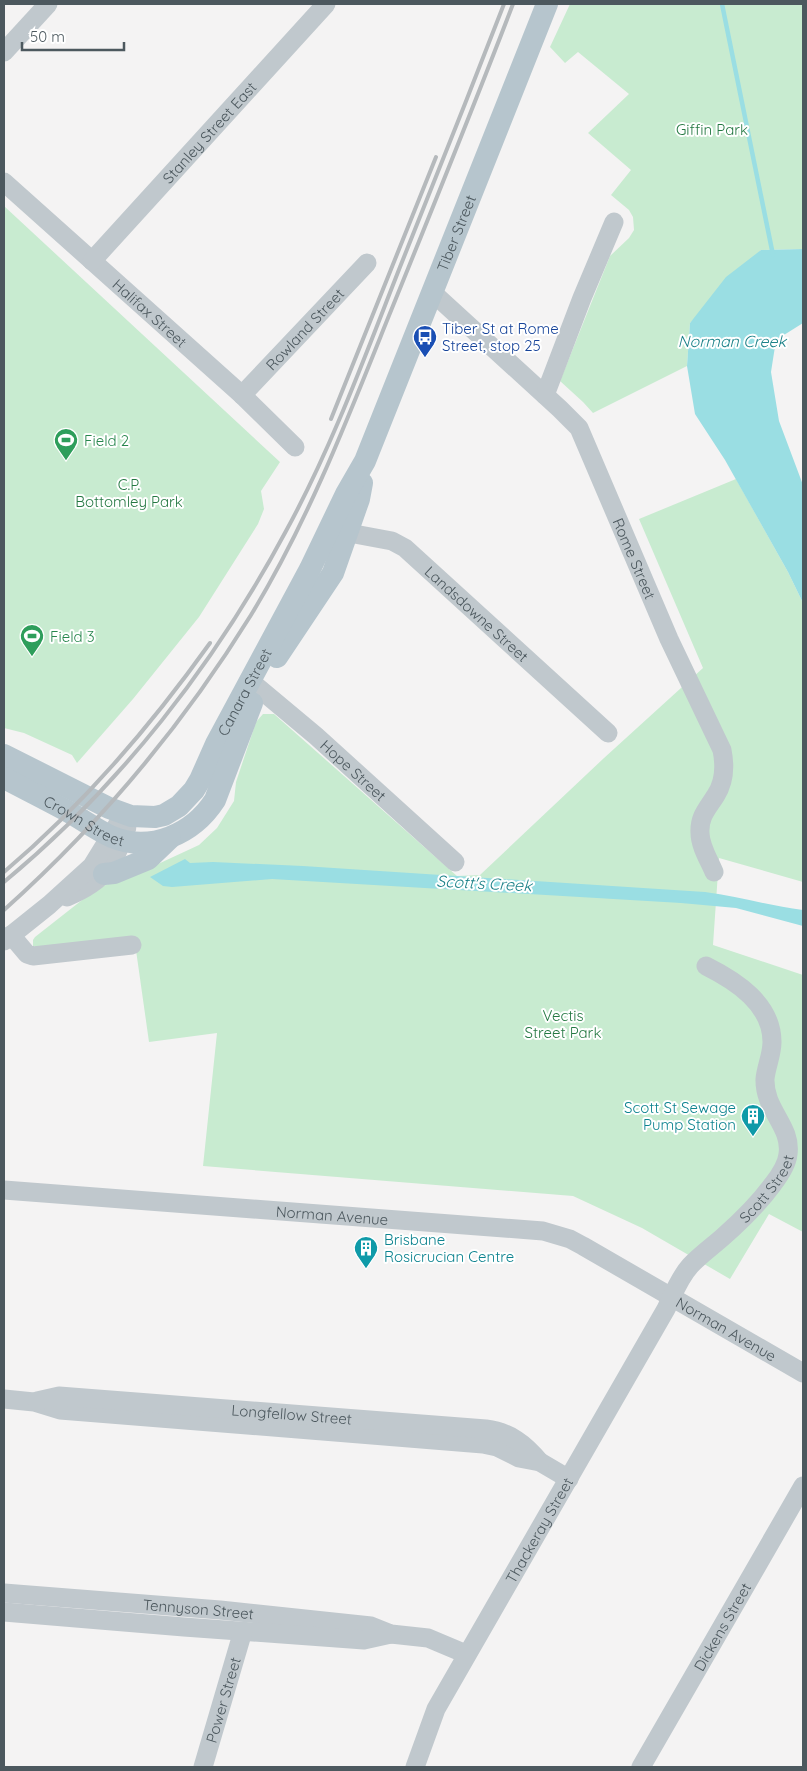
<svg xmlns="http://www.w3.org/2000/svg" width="807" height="1771" font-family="Quicksand,sans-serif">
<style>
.green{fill:#c8ebd0}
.water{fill:#9adee3}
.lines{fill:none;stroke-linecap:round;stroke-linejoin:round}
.stream{stroke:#9adee3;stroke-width:4.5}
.minor{stroke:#c0c8cd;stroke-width:19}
.major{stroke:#b6c5cd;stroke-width:22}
.rail{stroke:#b5b9bc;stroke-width:4}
.labels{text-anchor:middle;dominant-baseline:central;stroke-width:4;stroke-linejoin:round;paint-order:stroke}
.park-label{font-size:15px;fill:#247842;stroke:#fff}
.street-label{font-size:15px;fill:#4c585e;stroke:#fff}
.transit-label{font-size:15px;fill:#164399;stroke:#fff;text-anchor:start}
.leisure-label{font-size:15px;fill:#27864d;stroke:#fff;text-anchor:start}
.culture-label{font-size:15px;fill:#0d838f;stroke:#fff;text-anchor:end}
.water-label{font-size:16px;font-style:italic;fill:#1d8289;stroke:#fff}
</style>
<rect width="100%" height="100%" fill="#f4f3f3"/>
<g class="green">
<path d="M570 4H803V249L761 250 690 323 687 366 593 413 583 402 560 381 610 256 629 238 634 230 633 217 629 210 611 195 631 170 588 133 629 94 578 52 565 63 550 47Z"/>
<path d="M4 206 280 462 261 491 264 509 258 524 199 617 133 699 77 763 72 755 24 733 4 728Z"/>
<path d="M736 479 788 572 803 603V882L719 858 713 945 803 975V1232L769 1214 730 1279 642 1228 573 1196 203 1166 217 1033 149 1042 134 936 42 949 33 946V940L35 937 91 893 113 881 158 864 199 845 217 828 234 801 236 782 256 722 263 714H274L457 876 480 875 604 758 703 668 639 519Z"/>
</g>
<g class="water">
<path d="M803 249V323L776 340 771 372 779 421 803 485V603L788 572 725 460 695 414 687 366 690 323 726 277 761 250Z"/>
<path d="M185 859 190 863 213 862 303 866 705 892C738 896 770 906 803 910V926L736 908 681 903 272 879 172 887 163 886 150 877Z"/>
</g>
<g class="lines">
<path class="stream" d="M722 4 773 255"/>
<g class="minor">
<path d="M4 52 48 4"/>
<path id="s1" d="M4 182 242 395 295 447"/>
<path id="s2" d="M92 261 326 4"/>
<path id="s3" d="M432 292 560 409 579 428 669 639 722 750C725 765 725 781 716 795 708 808 699 816 700 833 700 846 709 860 714 872"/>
<path id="s4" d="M242 395 367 263"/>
<path d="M545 395 582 298 614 222"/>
<path id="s5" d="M333 530 392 541 405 548 608 733"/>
<path id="s6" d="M249 680 316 736 455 862"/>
<path d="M67 897C105 881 114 866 127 827"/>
<path d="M11 935 27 954 33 956 132 945"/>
<path d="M4 941 49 905 92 866 124 814"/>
<path id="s7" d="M4 1190 543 1231 570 1239 583 1246 803 1373"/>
<path d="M4 1399 34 1402 60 1410 483 1444 497 1447 519 1458 540 1462 569 1479"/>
<path id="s8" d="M37 1401 59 1396 486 1429C510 1432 525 1444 540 1462"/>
<path id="s9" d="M4 1593 220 1610 371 1626 391 1634 428 1638 466 1654"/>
<path d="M4 1612 184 1627 364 1640 391 1634"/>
<path id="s10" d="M203 1767 243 1631"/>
<path id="s11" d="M415 1767 436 1709 666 1309C673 1295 679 1278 690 1266 700 1255 713 1246 724 1236 742 1220 759 1203 773 1184 780 1175 787 1165 788 1154 792 1126 764 1110 765 1079 766 1067 772 1055 772 1042 772 1004 736 981 706 966"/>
<path id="s12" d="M641 1767 803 1486"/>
</g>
<g class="major">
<path d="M277 657 333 573 359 499 362 483"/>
<path id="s13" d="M4 755 109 808 131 816 155 817 164 815 179 806 194 790 200 780 216 744 310 569 346 494 365 461 547 4"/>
<path id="s14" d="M4 778C25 789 47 800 69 812 83 820 97 830 112 837 151 853 193 834 215 800L252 703"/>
<path d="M104 874 114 873 148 859 170 838"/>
</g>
<g class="rail">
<path d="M331 419 436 157"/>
<path d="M4 872C83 805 150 727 210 643"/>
<path d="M4 882C120 786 215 664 286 531 332 447 365 356 400 267 435 179 470 92 504 4"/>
<path d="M4 910C100 824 183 725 251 615 307 523 346 423 386 323 429 217 472 111 513 4"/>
</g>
</g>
<defs>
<g id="bus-pin" transform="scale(1.25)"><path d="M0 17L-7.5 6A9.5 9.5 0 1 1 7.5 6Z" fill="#1a4fb4" stroke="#fff"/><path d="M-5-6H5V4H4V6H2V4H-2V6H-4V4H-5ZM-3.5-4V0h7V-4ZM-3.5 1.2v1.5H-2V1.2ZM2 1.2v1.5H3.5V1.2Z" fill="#fff"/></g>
<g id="stadium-pin" transform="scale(1.25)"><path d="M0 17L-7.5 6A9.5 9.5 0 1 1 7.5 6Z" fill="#2e9e5b" stroke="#fff"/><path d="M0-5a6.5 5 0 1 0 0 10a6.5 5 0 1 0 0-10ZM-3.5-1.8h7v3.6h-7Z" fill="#fff"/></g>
<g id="building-pin" transform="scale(1.25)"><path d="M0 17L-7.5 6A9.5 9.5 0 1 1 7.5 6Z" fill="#0f9aa8" stroke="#fff"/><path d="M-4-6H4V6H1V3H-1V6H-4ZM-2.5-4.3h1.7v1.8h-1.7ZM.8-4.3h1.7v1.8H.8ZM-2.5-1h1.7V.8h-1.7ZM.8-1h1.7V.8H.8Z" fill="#fff"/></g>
</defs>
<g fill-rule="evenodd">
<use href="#bus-pin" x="425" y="337"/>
<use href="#stadium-pin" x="66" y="440"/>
<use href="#stadium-pin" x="32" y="636"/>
<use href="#building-pin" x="753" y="1116"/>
<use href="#building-pin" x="366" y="1248"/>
</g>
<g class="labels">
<g class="park-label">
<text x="712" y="129">Giffin Park</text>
<text x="129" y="484">C.P.<tspan x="129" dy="17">Bottomley Park</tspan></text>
<text x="563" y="1015">Vectis<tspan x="563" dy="17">Street Park</tspan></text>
</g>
<g class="street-label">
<text stroke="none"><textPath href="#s2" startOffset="174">Stanley Street East</textPath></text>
<text stroke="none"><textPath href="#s13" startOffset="830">Tiber Street</textPath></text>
<text stroke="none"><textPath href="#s1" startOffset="196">Halifax Street</textPath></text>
<text stroke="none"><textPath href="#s4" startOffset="91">Rowland Street</textPath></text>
<text stroke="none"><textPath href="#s3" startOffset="342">Rome Street</textPath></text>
<text stroke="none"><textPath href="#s5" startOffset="172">Landsdowne Street</textPath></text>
<text stroke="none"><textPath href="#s13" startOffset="324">Canara Street</textPath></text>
<text stroke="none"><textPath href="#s6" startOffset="138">Hope Street</textPath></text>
<text stroke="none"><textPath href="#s14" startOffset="91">Crown Street</textPath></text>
<text stroke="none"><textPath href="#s11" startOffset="682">Scott Street</textPath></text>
<text stroke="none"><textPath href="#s7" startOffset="329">Norman Avenue</textPath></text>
<text stroke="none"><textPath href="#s7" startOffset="749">Norman Avenue</textPath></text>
<text stroke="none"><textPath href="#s8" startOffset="256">Longfellow Street</textPath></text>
<text stroke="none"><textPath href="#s11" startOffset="268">Thackeray Street</textPath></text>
<text stroke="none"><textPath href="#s9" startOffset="195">Tennyson Street</textPath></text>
<text stroke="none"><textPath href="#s12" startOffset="162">Dickens Street</textPath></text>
<text stroke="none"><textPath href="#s10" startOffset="70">Power Street</textPath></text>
</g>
<g class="transit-label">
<text x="442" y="328">Tiber St at Rome<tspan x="442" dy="17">Street, stop 25</tspan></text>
</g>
<g class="leisure-label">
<text x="84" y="440">Field 2</text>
<text x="50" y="636">Field 3</text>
</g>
<g class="culture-label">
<text x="736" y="1107">Scott St Sewage<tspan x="736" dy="17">Pump Station</tspan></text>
<text x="384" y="1239" text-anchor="start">Brisbane<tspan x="384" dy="17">Rosicrucian Centre</tspan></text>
</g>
<g class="water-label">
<text x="732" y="341">Norman Creek</text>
<text transform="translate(484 883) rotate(3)">Scott's Creek</text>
</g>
</g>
<rect width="807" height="1771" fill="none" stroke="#4c585e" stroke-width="10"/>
<path d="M22 42v8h102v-8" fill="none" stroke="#4c585e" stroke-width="2.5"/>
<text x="30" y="42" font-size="15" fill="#4c585e" stroke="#ffffff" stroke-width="4" paint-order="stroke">50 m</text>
</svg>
